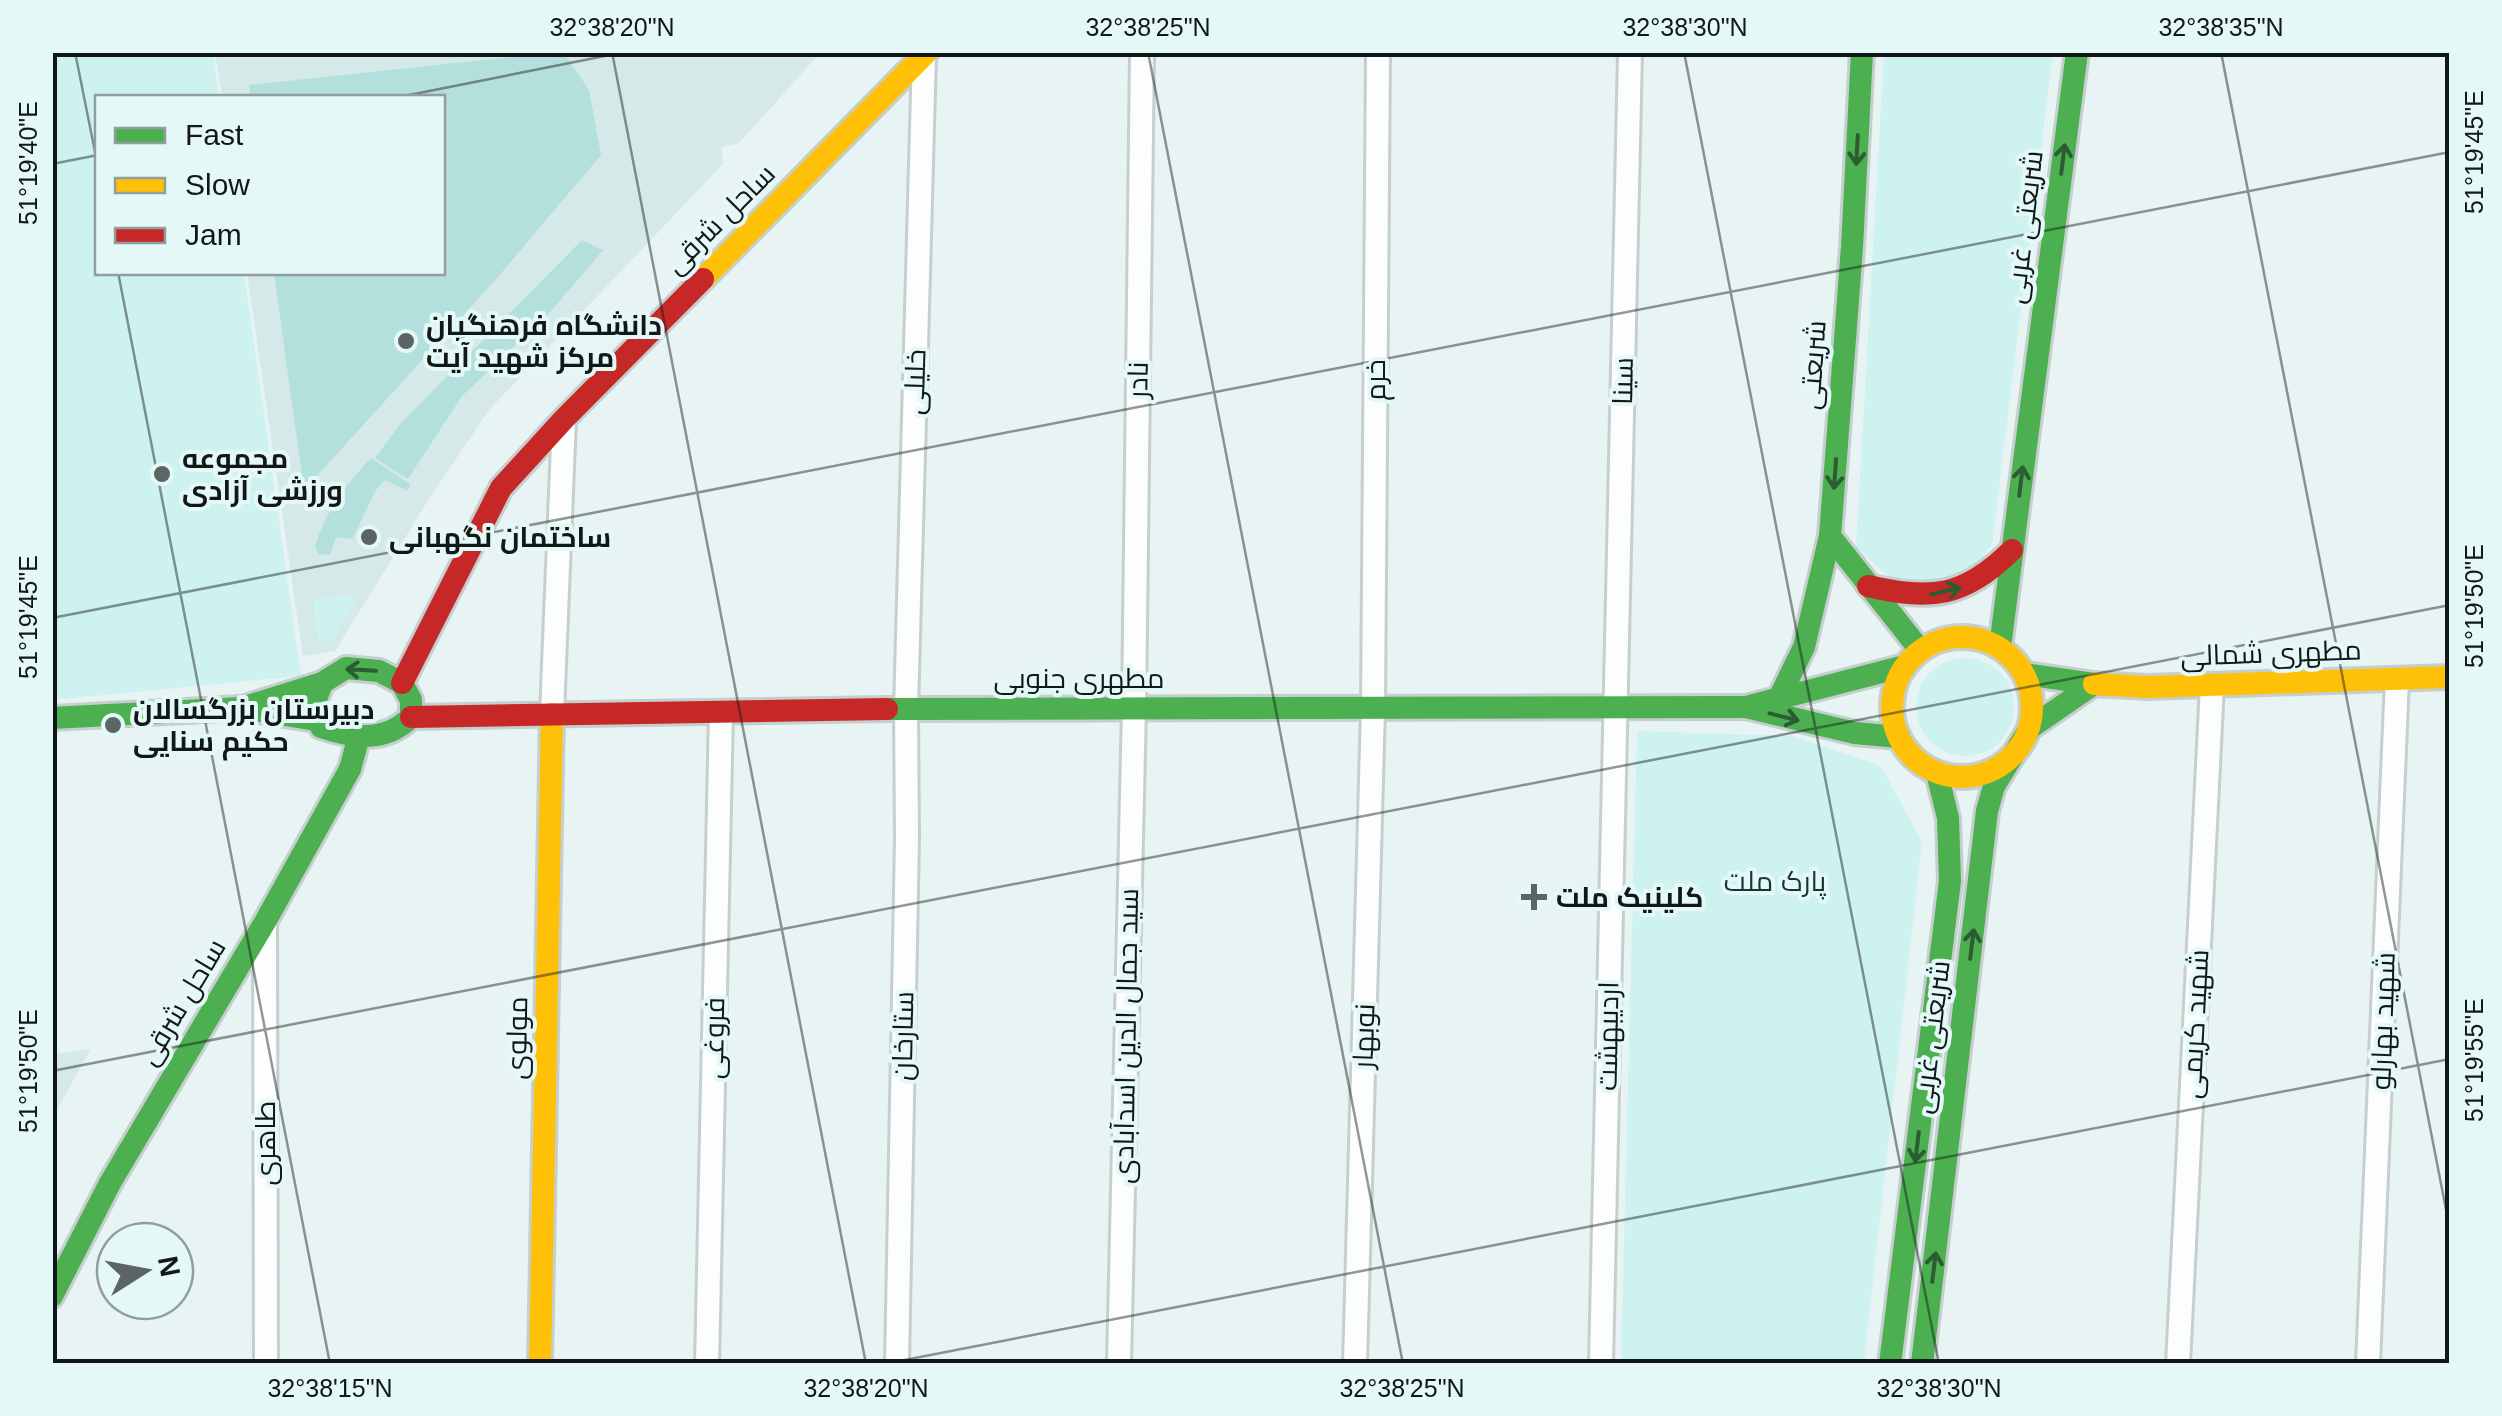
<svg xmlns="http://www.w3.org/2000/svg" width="2502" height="1416" font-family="Helvetica,Cairo,sans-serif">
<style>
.built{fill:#d5e9e8}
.green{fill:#cef2f0}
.forest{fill:#b3dfdc}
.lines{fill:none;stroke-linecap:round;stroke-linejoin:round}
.street-casing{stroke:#c5cfce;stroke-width:28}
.fast-casing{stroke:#c5cfce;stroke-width:28}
.slow-casing{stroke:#c5cfce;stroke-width:28}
.jam-casing{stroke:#c5cfce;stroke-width:28}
.street{stroke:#fcfdfd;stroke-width:22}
.fast{stroke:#4caf50;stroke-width:22}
.slow{stroke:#ffc107;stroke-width:22}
.jam{stroke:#c62828;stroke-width:22}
.oneway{stroke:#2c5c31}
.ticks{fill:none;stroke:#111817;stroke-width:2.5;stroke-opacity:0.45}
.poi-dot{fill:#5c6564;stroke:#e4f8f7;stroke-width:4}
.labels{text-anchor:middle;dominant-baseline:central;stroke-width:8;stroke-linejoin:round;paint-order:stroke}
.street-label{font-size:28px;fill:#111817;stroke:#e4f8f7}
.poi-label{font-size:28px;font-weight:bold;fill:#111817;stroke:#e4f8f7;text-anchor:start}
.park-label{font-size:28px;fill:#143635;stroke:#e4f8f7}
.neatline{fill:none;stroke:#111817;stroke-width:4}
.ticks-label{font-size:25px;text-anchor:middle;fill:#111817}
</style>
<rect width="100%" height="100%" fill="#e8f4f3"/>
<g class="built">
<path d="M215 53H820L739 143 721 147 723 164 489 410 429 499 335 651 303 656 247 273 442 272V98L222 97Z"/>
<path d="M91 1049 53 1116V1054Z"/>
</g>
<g class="green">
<path d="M53 53H213L219 97 98 98V272L244 273 301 676 53 700Z"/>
<path d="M1884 53H2053L1992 545 1955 587 1895 583 1856 547Z"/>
<path d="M350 595 357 598 333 639 318 642 313 600Z"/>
<circle cx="1965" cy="707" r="49"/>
<path d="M1637 731 1793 736 1881 766 1922 842 1864 1363H1621Z"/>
</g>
<g class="forest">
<path d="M551 53H564L589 90 601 155 497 278 304 490 274 273 442 272V98L250 97 249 85Z"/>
<path d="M582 240 603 250 551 311 462 396 408 479 375 458 400 424Z"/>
<path d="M371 458 410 484 408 491 385 480 376 490 352 539 336 537 330 555 319 554 315 547C325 511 346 485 371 458Z"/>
</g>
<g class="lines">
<g class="street-casing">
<g id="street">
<path d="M552 714 564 419"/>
<path d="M265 927 266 1364"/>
<path d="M707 1364 721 712"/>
<path d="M897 1364 907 838 906 709 924 55"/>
<path d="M1119 1364 1134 708 1142 52"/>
<path d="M1355 1364 1373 708 1378 52"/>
<path d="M1601 1364 1630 52"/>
<path d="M2178 1364 2212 685"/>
<path d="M2368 1364 2397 679"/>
</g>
</g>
<g class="fast-casing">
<g id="fast">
<path d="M1862 52 1852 247 1830 536 1920 650"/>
<path d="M2000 647 2077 52"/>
<path d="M1780 696 1804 647 1830 536"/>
<path d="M242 708 322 683 346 668 379 671 402 683 411 700V717C385 743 354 738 321 727L314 705 322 683"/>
<path d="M887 709 1746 707"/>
<path d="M52 718 242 708 316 720"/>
<path d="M1899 737 1855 733 1746 707 1905 666"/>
<path d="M52 1296 110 1183 265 922 350 769 359 736"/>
<path d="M1890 1364 1950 881 1948 818 1937 773"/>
<path d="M1922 1364 1987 811 1994 786 2030 728 2094 684 2025 674"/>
</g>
</g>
<g class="slow-casing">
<g id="slow">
<path d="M703 279 927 52"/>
<circle cx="1962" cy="707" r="70"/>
<path d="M2094 684 2148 687 2450 677"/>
<path d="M540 1364 552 714"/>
</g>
</g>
<g class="jam-casing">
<g id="jam">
<path d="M1868 586C1931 601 1965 597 2012 550"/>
<path d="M402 683 501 488 564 419 703 279"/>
<path d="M411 717 887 709"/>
</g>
</g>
<use href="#street" class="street"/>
<use href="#fast" class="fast"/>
<use href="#slow" class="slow"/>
<use href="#jam" class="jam"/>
</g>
<defs><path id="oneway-shaft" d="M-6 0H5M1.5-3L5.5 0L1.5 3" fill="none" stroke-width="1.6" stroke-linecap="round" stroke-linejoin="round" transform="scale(2.5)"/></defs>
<g class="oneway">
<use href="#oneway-shaft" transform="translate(1857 150) rotate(93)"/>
<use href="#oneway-shaft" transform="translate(2063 159) rotate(-83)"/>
<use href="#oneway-shaft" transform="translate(1835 474) rotate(94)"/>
<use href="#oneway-shaft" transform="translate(2021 481) rotate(-83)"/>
<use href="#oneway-shaft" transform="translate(1946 591) rotate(-13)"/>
<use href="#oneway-shaft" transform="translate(361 670) rotate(-177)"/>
<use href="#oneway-shaft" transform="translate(1784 717) rotate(14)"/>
<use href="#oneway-shaft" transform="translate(1972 944) rotate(-83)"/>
<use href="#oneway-shaft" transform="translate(1917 1147) rotate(97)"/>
<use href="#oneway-shaft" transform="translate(1934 1267) rotate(-83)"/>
</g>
<path class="ticks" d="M75 52 98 167M612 52 866 1364M1148 52 1403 1364M1684 52 1939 1364M2221 52 2450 1230M394 98 625 52M52 164 98 155M118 272 330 1364M52 618 2450 152M52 1071 2450 605M884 1364 2450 1059"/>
<g class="poi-dot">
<circle cx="406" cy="341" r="10"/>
<circle cx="162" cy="474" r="10"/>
<circle cx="369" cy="537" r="10"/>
<circle cx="113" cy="725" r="10"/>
<path d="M1529 882h10v10h10v10h-10v10h-10v-10h-10v-10h10z"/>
</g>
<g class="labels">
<g class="street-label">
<text transform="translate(720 219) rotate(-45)">ساحل شرقی</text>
<text transform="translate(2024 227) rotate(-83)">شریعتی غربی</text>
<text transform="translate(1813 365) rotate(-86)">شریعتی</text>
<text transform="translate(1138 380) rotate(-89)">نادر</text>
<text transform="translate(1375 380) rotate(-90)">خرم</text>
<text transform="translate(1623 381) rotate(-89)">سینا</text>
<text transform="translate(915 382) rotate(-88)">خلیلی</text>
<text transform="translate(2271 653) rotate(-2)">مطهری شمالی</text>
<text x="1079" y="678">مطهری جنوبی</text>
<text transform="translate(182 1002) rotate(-59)">ساحل شرقی</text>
<text transform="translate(2383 1021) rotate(-88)">شهید بهارلو</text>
<text transform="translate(2195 1024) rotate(-87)">شهید کریمی</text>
<text transform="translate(903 1036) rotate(-89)">ستارخان</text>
<text transform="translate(1126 1036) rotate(-89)">سید جمال الدین اسدآبادی</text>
<text transform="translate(1364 1036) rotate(-88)">نوبهار</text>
<text transform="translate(1608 1036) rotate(-89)">اردیبهشت</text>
<text transform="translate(1931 1037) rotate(-83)">شریعتی غربی</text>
<text transform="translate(517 1038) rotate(-89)">مولوی</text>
<text transform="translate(714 1038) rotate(-89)">فروغی</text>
<text transform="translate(265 1143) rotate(-90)">طاهری</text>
</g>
<g class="poi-label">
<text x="426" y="325">دانشگاه فرهنگیان<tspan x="426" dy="32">مرکز شهید آیت</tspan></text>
<text x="182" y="458">مجموعه<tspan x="182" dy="32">ورزشی آزادی</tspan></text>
<text x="389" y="537">ساختمان نگهبانی</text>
<text x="133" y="709">دبیرستان بزرگسالان<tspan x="133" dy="32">حکیم سنایی</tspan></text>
<text x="1556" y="897">کلینیک ملت</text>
</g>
<g class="park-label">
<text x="1775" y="881">پارک ملت</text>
</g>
</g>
<rect width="2502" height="1416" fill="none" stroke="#e4f8f7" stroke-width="110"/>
<rect x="95" y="95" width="350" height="180" fill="#e4f8f7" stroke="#909e9d" stroke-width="2.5"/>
<rect x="115" y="128" width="50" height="15" fill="#4caf50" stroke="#909e9d" stroke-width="2.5"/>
<text x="185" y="145" font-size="30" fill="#111817">Fast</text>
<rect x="115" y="178" width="50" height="15" fill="#ffc107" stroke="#909e9d" stroke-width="2.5"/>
<text x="185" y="195" font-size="30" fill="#111817">Slow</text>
<rect x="115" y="228" width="50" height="15" fill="#c62828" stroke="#909e9d" stroke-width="2.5"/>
<text x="185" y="245" font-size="30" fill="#111817">Jam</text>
<g transform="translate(145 1271) rotate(79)"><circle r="48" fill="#e4f8f7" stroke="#909e9d" stroke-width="2.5"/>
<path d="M0-8L18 38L0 25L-18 38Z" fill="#5c6564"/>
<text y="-15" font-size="28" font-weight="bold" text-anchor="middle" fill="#111817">N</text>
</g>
<rect x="55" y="55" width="2392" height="1306" class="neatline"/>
<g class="ticks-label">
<text x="612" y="36">32°38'20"N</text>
<text x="1148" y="36">32°38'25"N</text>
<text x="1685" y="36">32°38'30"N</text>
<text x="2221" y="36">32°38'35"N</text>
<text transform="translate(2474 152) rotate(-90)" y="9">51°19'45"E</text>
<text transform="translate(28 163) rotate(-90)" y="9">51°19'40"E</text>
<text transform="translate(2474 606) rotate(-90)" y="9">51°19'50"E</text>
<text transform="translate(28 617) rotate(-90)" y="9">51°19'45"E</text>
<text transform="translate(2474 1060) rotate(-90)" y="9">51°19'55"E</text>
<text transform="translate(28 1071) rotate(-90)" y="9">51°19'50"E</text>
<text x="330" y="1397">32°38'15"N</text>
<text x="866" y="1397">32°38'20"N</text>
<text x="1402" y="1397">32°38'25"N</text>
<text x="1939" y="1397">32°38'30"N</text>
</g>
</svg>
